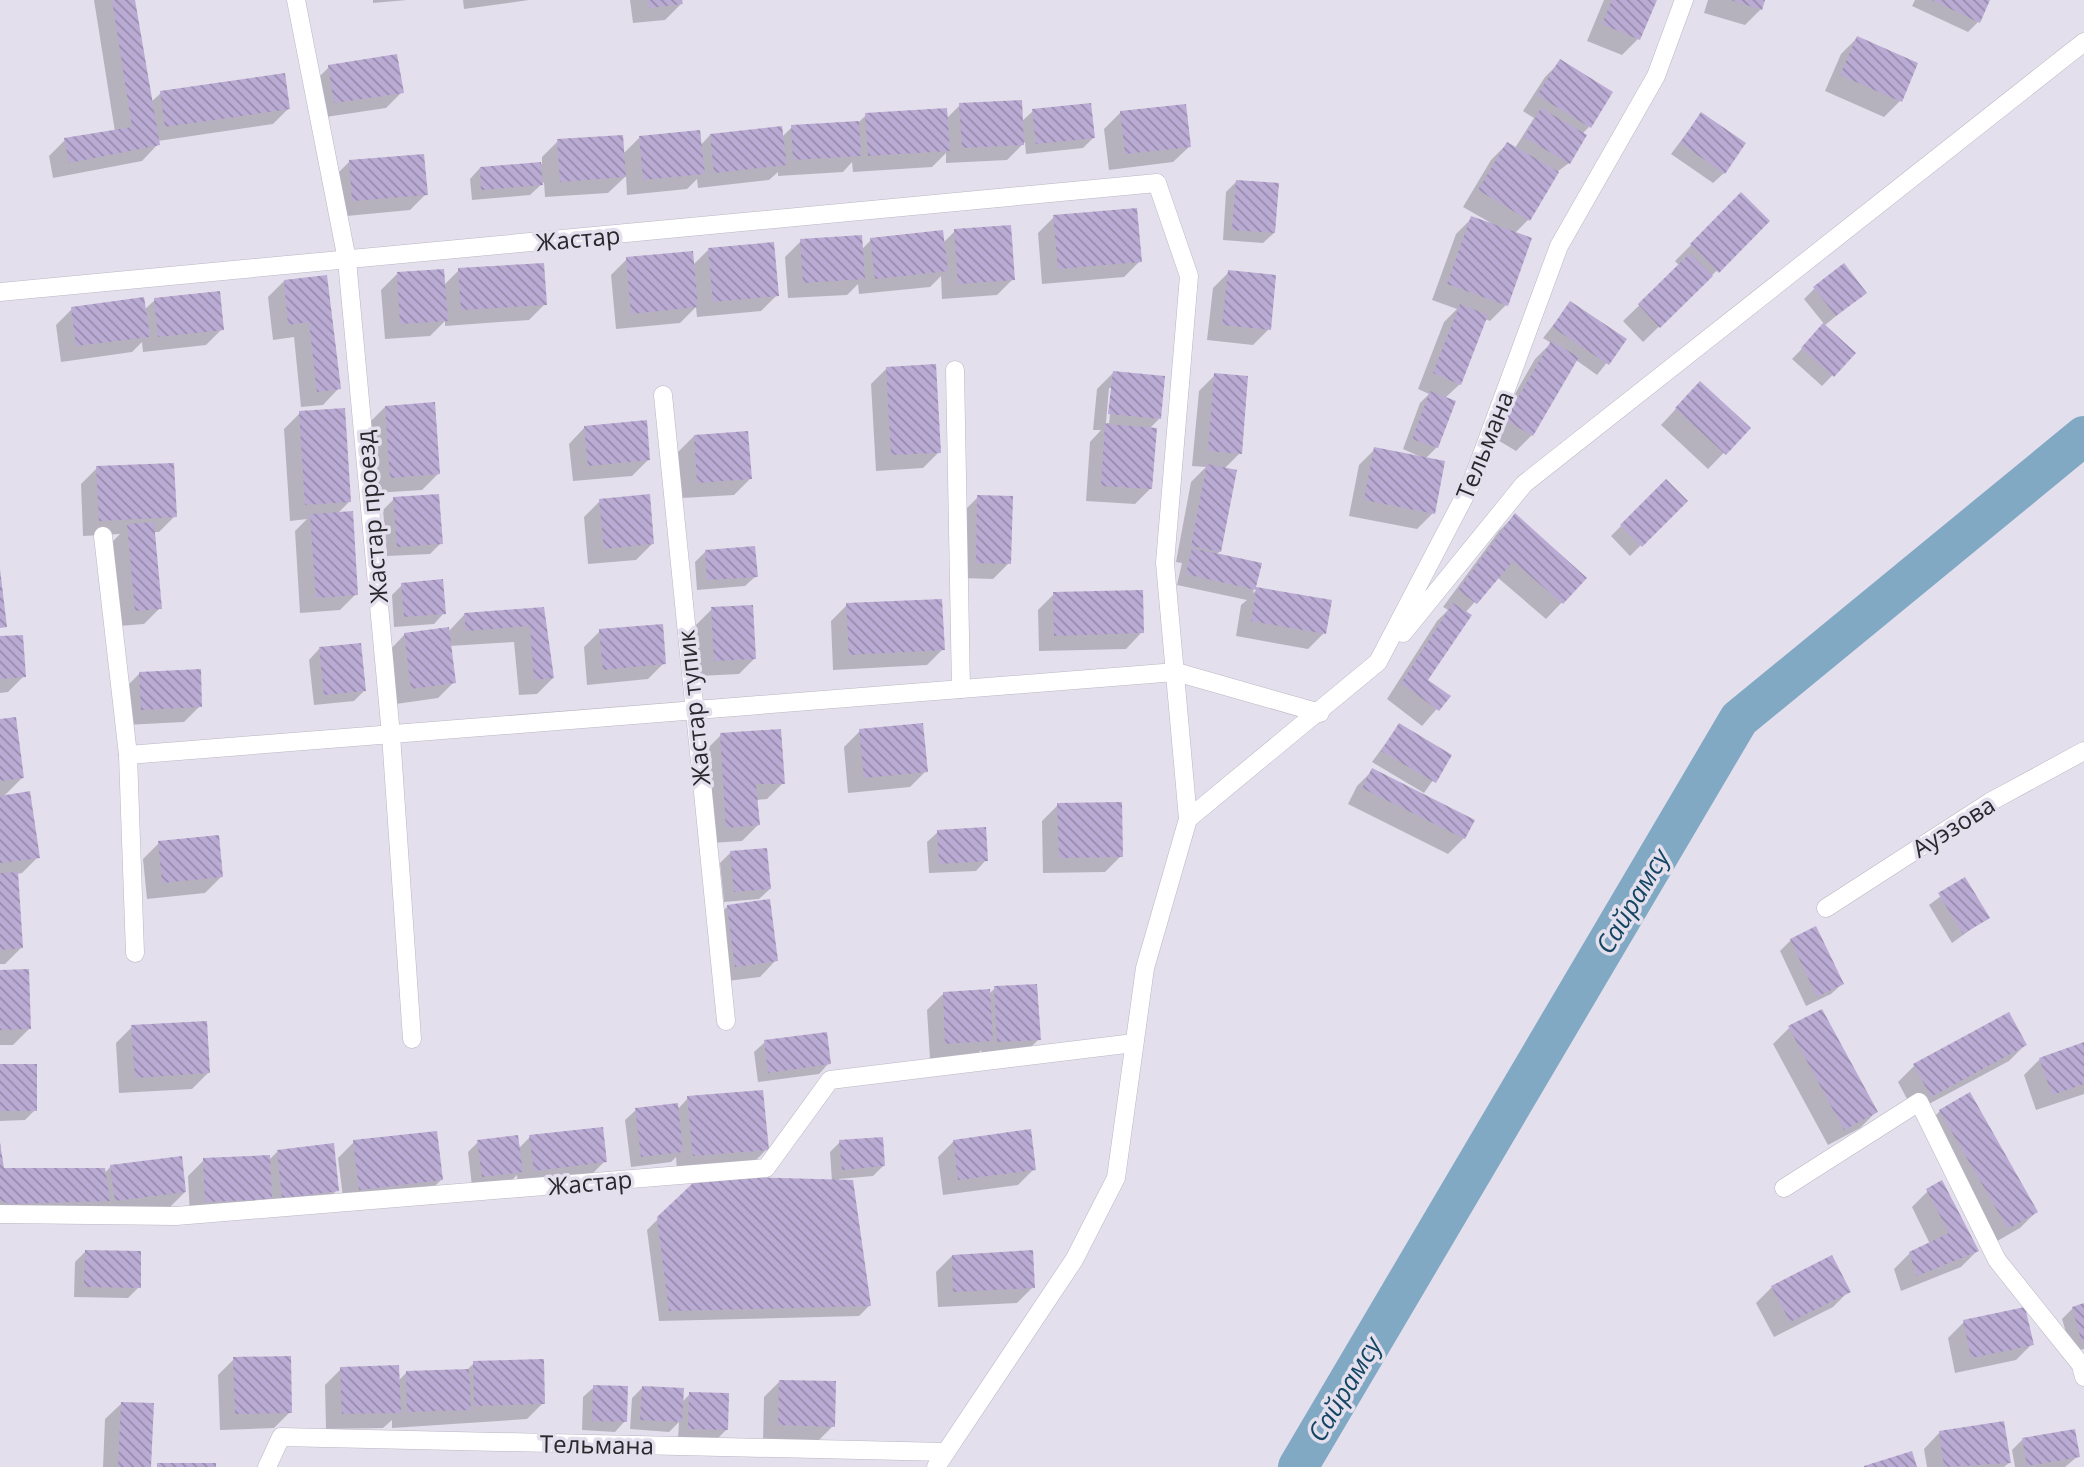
<svg xmlns="http://www.w3.org/2000/svg" width="2084" height="1467" font-family="'Open Sans',sans-serif">
<style>
.shadow{fill:#0003;fill-rule:evenodd}
.lines{fill:none;stroke-linecap:round;stroke-linejoin:round}
.river{stroke:#81a9c4;stroke-width:40}
.building{fill:url(#building-back-hatch)}
.minor-casing{stroke:#bab6c3;stroke-width:19}
.minor{stroke:#fff;stroke-width:18}
.labels{text-anchor:middle;dominant-baseline:central;stroke-width:7;stroke-linejoin:round;paint-order:stroke}
.street-label{font-size:24px;fill:#29282d;stroke:#e4dfed}
.water-label{font-size:26px;font-style:italic;fill:#134562;stroke:#e4dfed}
</style>
<defs>
<pattern id="building-back-hatch" width="6" height="6" patternUnits="userSpaceOnUse" patternTransform="scale(1.75)"><rect width="6" height="6" fill="#baabd4"/><path d="M-1 5l2 2M0 0l6 6M5-1l2 2" fill="none" stroke="#978bac"/></pattern>
</defs>
<rect width="100%" height="100%" fill="#e4dfed"/>
<g class="shadow">
<path d="M94 0H133L151 102 161 93 289 108 273 124 158 141V144L142 161 53 178 49 156 65 140 115 132Z"/>
<path d="M373 0H407L373 3Z"/>
<path d="M463 0H529L464 9Z"/>
<path d="M630 0H680L681 4 665 20 633 23Z"/>
<path d="M1604 0H1655L1638 39 1622 55 1587 41Z"/>
<path d="M1708 0H1763L1761 9 1745 25 1704 13Z"/>
<path d="M1915 0H1988L1978 22 1968 32 1912 6Z"/>
<path d="M1857 38 1900 101 1884 117 1825 91 1841 54Z"/>
<path d="M1561 61 1589 127 1582 134 1569 163 1557 172 1528 220 1515 233 1506 305 1490 321 1485 319 1460 384 1445 398 1437 447 1425 459 1433 513 1417 529 1349 516 1359 465 1375 449 1423 458 1403 449 1420 403 1429 394 1418 389 1444 322 1457 309 1432 300 1456 234 1472 218 1491 223 1463 207 1491 160 1507 144 1515 148 1534 118 1523 111 1545 77Z"/>
<path d="M329 67 402 92 386 108 319 118 313 83Z"/>
<path d="M960 105 1021 122 1033 111 1093 138 1083 148 1026 154 1025 142 1007 160 946 163V153L932 167 853 172 852 162 843 172 778 176V172L769 180 698 188 697 179 687 189 627 195 626 176 608 193 545 197 544 182 530 195 472 200 470 179 480 168 542 164V157L558 141 623 154 639 138 700 146 710 135 782 137 792 127 858 123 866 115 946 119Z"/>
<path d="M1120 113 1190 146 1173 162 1109 170 1104 129Z"/>
<path d="M1701 114 1724 173 1713 183 1671 154Z"/>
<path d="M349 162 426 194 410 210 336 217 333 178Z"/>
<path d="M1237 181 1274 233 1263 243 1223 240 1226 192Z"/>
<path d="M1741 195 1768 221 1643 342 1623 321 1680 266 1675 261Z"/>
<path d="M1054 217 1140 261 1124 277 1042 284 1038 233Z"/>
<path d="M955 231 1013 279 997 295 942 299 941 276 930 287 859 294 858 284 847 295 788 298 785 257 801 241 861 250 871 240 943 243Z"/>
<path d="M708 250 777 295 761 311 697 317 696 307 680 323 616 329 611 275 627 259 692 266Z"/>
<path d="M459 270 545 304 529 320 445 326V321L430 336 385 339 381 290 397 274 444 285Z"/>
<path d="M1229 272 1269 329 1253 345 1207 340 1213 288Z"/>
<path d="M325 277 339 388 323 405 301 407 294 337 273 340 268 297 284 281Z"/>
<path d="M1815 288 1865 292 1824 326 1854 353 1822 386 1792 359 1825 325 1804 299Z"/>
<path d="M155 300 222 329 206 345 143 352 142 342 132 352 61 362 56 325 72 309 144 310Z"/>
<path d="M1571 303 1625 340 1597 375 1576 360 1532 435 1516 451 1491 436 1535 359 1551 343 1543 338Z"/>
<path d="M887 368 939 452 923 468 876 471 871 384Z"/>
<path d="M1113 373 1159 419 1149 429 1151 488 1135 504 1086 501 1090 442 1101 430H1093L1097 389ZM1109 388H1113L1109 423H1106Z"/>
<path d="M1215 375 1240 453 1224 469 1220 551 1216 555 1259 564 1253 593 1258 589 1324 633 1308 649 1236 636 1241 605 1247 600 1177 585 1182 563 1176 562 1191 482 1206 467 1192 466 1199 391Z"/>
<path d="M1685 399 1748 428 1708 469 1661 425Z"/>
<path d="M385 407 439 473 422 490 375 493 369 423Z"/>
<path d="M300 413 349 502 337 514 356 594 340 610 300 613 295 531 307 519 290 521 284 429Z"/>
<path d="M585 427 648 460 632 476 573 481 569 444Z"/>
<path d="M694 436 750 479 734 495 682 498 678 452Z"/>
<path d="M97 468 175 516 159 532H153L160 608 144 624 119 626 112 542 120 534 83 536 81 484Z"/>
<path d="M1666 481 1685 501 1630 556 1611 536Z"/>
<path d="M978 497 1009 563 993 579 960 578 962 513Z"/>
<path d="M394 499 441 543 430 554 387 556 383 510Z"/>
<path d="M600 501 652 544 636 560 588 564 584 517Z"/>
<path d="M1515 515 1585 578 1546 619 1497 577 1465 613 1425 680 1448 696 1422 726 1387 699 1437 621 1448 610 1443 607 1499 531Z"/>
<path d="M706 551 756 576 745 586 697 590 695 562Z"/>
<path d="M402 585 444 613 434 624 394 627 392 595Z"/>
<path d="M1054 594 1142 632 1126 649 1039 651 1038 610Z"/>
<path d="M847 605 943 649 927 665 833 670 831 621Z"/>
<path d="M542 609 553 678 537 694 519 695 514 642 449 646 454 682 438 698 396 704 389 651 405 634 448 632 465 614Z"/>
<path d="M712 609 755 658 739 674 699 676 696 625Z"/>
<path d="M600 631 664 663 648 679 587 685 584 647Z"/>
<path d="M0 638 24 676 8 692 0 693Z"/>
<path d="M319 649 364 691 354 701 314 705 309 660Z"/>
<path d="M140 673 200 706 184 722 125 725 124 689Z"/>
<path d="M0 721 22 778 3 797 38 857 22 873 16 874 21 948 5 964H0Z"/>
<path d="M1399 725 1450 756 1424 793 1372 762Z"/>
<path d="M860 731 926 771 910 787 848 793 844 747Z"/>
<path d="M721 735 783 783 767 799 756 800 758 825 742 841 711 843 705 751Z"/>
<path d="M1373 770 1464 838 1448 854 1348 804 1357 786Z"/>
<path d="M1058 805 1121 856 1105 872 1043 873 1042 821Z"/>
<path d="M938 832 986 860 976 871 929 873 927 842Z"/>
<path d="M159 843 221 877 205 893 147 899 143 859Z"/>
<path d="M731 852 770 889 759 899 724 902 720 863Z"/>
<path d="M1964 879 1988 917 1952 943 1929 905Z"/>
<path d="M728 906 776 960 760 977 719 982 712 922Z"/>
<path d="M1791 940 1842 984 1831 994 1806 1006 1780 951Z"/>
<path d="M0 972 29 1029 13 1045H0Z"/>
<path d="M995 988 1039 1039 1023 1055 982 1057 981 1050 975 1057 930 1059 927 1010 944 993 989 994Z"/>
<path d="M132 1027 208 1073 192 1089 119 1093 116 1043Z"/>
<path d="M1789 1028 1876 1112 1860 1128 1828 1145 1773 1044Z"/>
<path d="M765 1042 829 1063 819 1074 758 1082 754 1052Z"/>
<path d="M2084 1044V1094L2036 1110 2024 1075 2040 1059Z"/>
<path d="M2025 1045 2009 1061 1914 1112 1898 1082 1914 1066Z"/>
<path d="M0 1066 35 1110 25 1120 0 1121Z"/>
<path d="M688 1098 767 1149 751 1165 677 1171 676 1157 671 1162 631 1167 625 1120 636 1110H677Z"/>
<path d="M1940 1111 2036 1212 2020 1228 1992 1244 1924 1127Z"/>
<path d="M530 1137 605 1161 589 1177 518 1186 517 1175 510 1182 472 1186 468 1152 478 1142 518 1149Z"/>
<path d="M954 1141 1034 1169 1018 1185 943 1195 938 1157Z"/>
<path d="M0 1142 3 1170 104 1174 111 1166 185 1192 169 1208 0 1219Z"/>
<path d="M354 1142 441 1180 425 1196 344 1205 338 1158Z"/>
<path d="M840 1142 884 1165 873 1176 839 1179 869 1306 859 1316 659 1321 647 1230 693 1184 832 1181 830 1152Z"/>
<path d="M277 1152 337 1190 321 1206 190 1217 188 1176 204 1160 268 1161Z"/>
<path d="M1928 1191 1977 1251 1961 1267 1901 1291 1894 1269 1910 1253 1930 1244 1912 1207Z"/>
<path d="M85 1252 139 1287 128 1298 74 1297 75 1262Z"/>
<path d="M952 1256 1033 1287 1017 1303 938 1307 936 1272Z"/>
<path d="M1772 1287 1849 1291 1833 1307 1774 1337 1756 1303Z"/>
<path d="M2084 1305V1349L2072 1352 2062 1319 2073 1308Z"/>
<path d="M1964 1322 2032 1344 2016 1360 1955 1373 1948 1338Z"/>
<path d="M234 1359 290 1412 274 1428 220 1430 218 1375Z"/>
<path d="M474 1363 543 1403 527 1419 392 1428V1420L383 1428 326 1429 325 1385 341 1369 398 1381 406 1373 466 1371Z"/>
<path d="M780 1381 833 1426 817 1442 763 1441 764 1397Z"/>
<path d="M594 1387 625 1421 615 1432 582 1430 583 1397Z"/>
<path d="M643 1387 681 1403 690 1394 726 1430 716 1440 678 1439 679 1422 669 1432 630 1429 632 1398Z"/>
<path d="M122 1403 149 1467H103L105 1419Z"/>
<path d="M1940 1432 2009 1463 2004 1467H1927L1924 1449Z"/>
<path d="M2022 1440 2078 1456 2065 1467H2015L2012 1450Z"/>
</g>
<g class="lines">
<path class="river" d="M1298 1467 1739 719 2084 436"/>
</g>
<g class="building">
<path d="M112 0H135L160 145 69 163 64 138 132 127Z"/>
<path d="M648 0H682L683 4 649 8Z"/>
<path d="M1612 0H1657L1640 40 1602 24Z"/>
<path d="M1731 0H1765L1762 10Z"/>
<path d="M1932 0H1990L1980 23Z"/>
<path d="M1857 36 1918 63 1902 102 1840 75Z"/>
<path d="M397 54 404 93 334 103 328 65Z"/>
<path d="M1560 59 1613 92 1591 128 1537 95Z"/>
<path d="M285 73 290 109 165 127 160 91Z"/>
<path d="M1022 100 1024 145 962 148 959 103Z"/>
<path d="M1091 103 1095 138 1036 144 1032 109Z"/>
<path d="M1186 104 1191 147 1125 154 1120 111Z"/>
<path d="M947 108 950 151 868 156 865 113Z"/>
<path d="M1541 108 1587 135 1570 164 1524 137Z"/>
<path d="M1701 112 1746 143 1725 174 1680 143Z"/>
<path d="M859 121 861 156 793 160 791 125Z"/>
<path d="M782 126 787 165 714 173 710 134Z"/>
<path d="M700 130 705 174 643 180 639 136Z"/>
<path d="M623 135 626 177 560 182 557 139Z"/>
<path d="M1507 142 1559 172 1530 221 1478 190Z"/>
<path d="M424 154 428 195 352 201 349 160Z"/>
<path d="M541 162 543 185 481 190 480 167Z"/>
<path d="M1236 180 1279 183 1275 233 1232 230Z"/>
<path d="M1741 192 1770 221 1719 273 1690 244Z"/>
<path d="M1137 208 1142 262 1058 269 1053 215Z"/>
<path d="M1471 216 1532 238 1508 306 1447 284Z"/>
<path d="M1011 225 1015 280 958 284 954 229Z"/>
<path d="M943 230 948 271 875 279 870 238Z"/>
<path d="M862 235 865 279 803 283 800 239Z"/>
<path d="M774 242 779 296 713 302 708 248Z"/>
<path d="M693 251 698 307 631 314 626 257Z"/>
<path d="M1690 253 1713 276 1660 328 1638 304Z"/>
<path d="M544 263 547 305 461 310 458 268Z"/>
<path d="M1844 263 1867 293 1836 316 1813 287Z"/>
<path d="M444 269 448 321 400 324 397 272Z"/>
<path d="M1228 270 1276 275 1271 330 1222 325Z"/>
<path d="M327 275 341 389 317 392 309 322 288 325 284 280Z"/>
<path d="M220 291 224 330 158 337 154 298Z"/>
<path d="M144 297 150 337 76 346 71 307Z"/>
<path d="M1570 301 1627 339 1609 365 1552 327Z"/>
<path d="M1460 304 1488 315 1461 385 1433 373Z"/>
<path d="M1823 323 1856 353 1834 377 1801 348Z"/>
<path d="M1551 341 1579 357 1533 436 1505 420Z"/>
<path d="M936 364 941 453 891 455 886 367Z"/>
<path d="M1113 371 1165 376 1161 419 1108 414Z"/>
<path d="M1214 373 1248 376 1242 454 1208 451Z"/>
<path d="M1700 381 1751 428 1726 455 1675 408Z"/>
<path d="M1430 391 1456 401 1438 448 1412 439Z"/>
<path d="M435 402 440 474 390 478 385 406Z"/>
<path d="M345 408 351 502 305 505 299 411Z"/>
<path d="M647 420 650 460 588 466 584 426Z"/>
<path d="M1105 424 1157 428 1152 489 1101 486Z"/>
<path d="M748 431 752 479 697 483 694 435Z"/>
<path d="M1374 447 1445 461 1435 514 1364 500Z"/>
<path d="M174 463 177 517 99 521 96 466Z"/>
<path d="M1207 464 1237 470 1221 552 1191 546Z"/>
<path d="M1666 479 1688 501 1642 547 1620 525Z"/>
<path d="M439 494 443 544 397 547 393 497Z"/>
<path d="M650 494 654 544 604 549 599 499Z"/>
<path d="M977 495 1013 496 1011 564 976 563Z"/>
<path d="M353 511 358 595 316 598 310 514Z"/>
<path d="M1515 513 1587 578 1563 604 1513 561 1477 604 1458 590Z"/>
<path d="M154 522 162 609 135 611 127 524Z"/>
<path d="M755 546 758 577 707 580 705 550Z"/>
<path d="M1192 548 1262 563 1256 587 1332 600 1326 634 1251 621 1256 590 1186 574Z"/>
<path d="M0 569 7 627 0 628Z"/>
<path d="M443 579 446 614 404 617 401 583Z"/>
<path d="M1143 590 1144 633 1054 636 1053 592Z"/>
<path d="M942 599 945 650 849 655 846 603Z"/>
<path d="M1453 603 1472 615 1428 680 1451 696 1439 711 1401 683Z"/>
<path d="M753 605 756 659 714 661 711 607Z"/>
<path d="M544 607 554 678 534 680 530 626 466 631 464 613Z"/>
<path d="M663 624 666 664 603 670 599 629Z"/>
<path d="M449 627 456 683 411 689 404 633Z"/>
<path d="M23 635 26 677 0 679V636Z"/>
<path d="M361 643 366 691 324 695 319 647Z"/>
<path d="M201 669 202 707 141 710 139 672Z"/>
<path d="M16 717 24 778 0 781V719Z"/>
<path d="M923 723 928 772 864 778 859 729Z"/>
<path d="M1399 723 1452 755 1436 783 1381 751Z"/>
<path d="M781 729 785 784H756L760 825 726 828 720 733Z"/>
<path d="M1372 768 1475 820 1465 839 1362 788Z"/>
<path d="M30 791 40 858 0 863V796Z"/>
<path d="M1122 802 1123 857 1059 858 1057 803Z"/>
<path d="M986 827 988 861 939 864 937 830Z"/>
<path d="M219 835 223 877 162 883 158 841Z"/>
<path d="M767 848 771 889 734 892 730 851Z"/>
<path d="M18 872 23 948 0 950V873Z"/>
<path d="M1965 877 1990 918 1963 934 1938 893Z"/>
<path d="M770 899 778 961 735 967 727 905Z"/>
<path d="M1816 926 1844 984 1817 997 1790 939Z"/>
<path d="M29 969 31 1029 0 1030V970Z"/>
<path d="M1037 984 1041 1040 997 1042 994 986Z"/>
<path d="M990 989 993 1041 945 1044 943 992Z"/>
<path d="M1822 1009 1878 1112 1844 1130 1788 1026Z"/>
<path d="M2009 1012 2027 1045 1931 1097 1913 1064Z"/>
<path d="M207 1021 210 1073 135 1078 131 1025Z"/>
<path d="M827 1032 831 1064 768 1073 764 1040Z"/>
<path d="M2084 1042V1084L2052 1095 2039 1058Z"/>
<rect x="0" y="1064" width="37" height="47"/>
<path d="M763 1090 769 1150 693 1156 687 1096Z"/>
<path d="M1970 1092 2038 1212 2008 1229 1939 1110Z"/>
<path d="M678 1103 683 1152 641 1157 635 1108Z"/>
<path d="M603 1127 607 1162 534 1171 529 1135Z"/>
<path d="M1031 1129 1036 1170 958 1180 953 1140Z"/>
<path d="M437 1131 443 1180 359 1190 353 1140Z"/>
<path d="M518 1135 523 1172 482 1177 477 1140Z"/>
<path d="M883 1137 885 1166 842 1170 839 1140Z"/>
<path d="M0 1143 4 1168H105L110 1201 9 1204 0 1200Z"/>
<path d="M334 1143 339 1191 282 1198 277 1150Z"/>
<path d="M270 1155 272 1199 205 1202 203 1158Z"/>
<path d="M182 1156 186 1192 115 1201 110 1165Z"/>
<path d="M747 1177 853 1180 871 1306 669 1311 657 1217 693 1183Z"/>
<path d="M1942 1180 1979 1251 1917 1276 1909 1252 1949 1233 1926 1189Z"/>
<path d="M85 1250 141 1251V1288L84 1287Z"/>
<path d="M1033 1250 1035 1288 953 1292 952 1255Z"/>
<path d="M1832 1255 1851 1292 1790 1322 1771 1286Z"/>
<path d="M2084 1303V1342L2082 1343 2072 1307Z"/>
<path d="M2025 1307 2034 1345 1971 1358 1963 1320Z"/>
<path d="M291 1356 292 1413 235 1414 233 1357Z"/>
<path d="M544 1359 545 1404 474 1406 473 1361Z"/>
<path d="M399 1365 401 1413 342 1414 340 1367Z"/>
<path d="M469 1369 471 1410 407 1412 406 1371Z"/>
<path d="M779 1380 836 1381 835 1427 778 1425Z"/>
<path d="M593 1385 628 1386 627 1422 592 1421Z"/>
<path d="M642 1386 684 1388 682 1422 640 1420Z"/>
<path d="M689 1392 729 1393 728 1430 688 1429Z"/>
<path d="M121 1402 154 1403 151 1467H118Z"/>
<path d="M2004 1421 2011 1463 1944 1467 1939 1431Z"/>
<path d="M2075 1429 2080 1457 2027 1466 2022 1438Z"/>
<path d="M1912 1451 1917 1467H1864V1466Z"/>
<rect x="157" y="1463" width="59" height="4"/>
</g>
<g class="lines">
<g class="minor-casing">
<g id="minor">
<path d="M296 0 347 260 391 735 412 1039"/>
<path d="M0 292 1157 183 1189 276 1165 563 1188 819 1145 968 1116 1178 1074 1260 936 1467"/>
<path d="M955 370 961 689"/>
<path d="M663 395 726 1021"/>
<path d="M103 536 128 755 135 953"/>
<path d="M1403 633 1524 484 2084 42"/>
<path d="M128 755 1176 672 1320 713"/>
<path d="M1188 819 1378 662 1471 484 1559 246 1656 76 1684 0"/>
<path d="M1826 908 1990 802 2084 751"/>
<path d="M1784 1188 1919 1102 1997 1260 2081 1365 2084 1377"/>
<path d="M0 1214 176 1216 766 1168 830 1080 1134 1043"/>
<path d="M267 1467 281 1437 946 1452"/>
</g>
</g>
<use href="#minor" class="minor"/>
</g>
<g class="labels">
<g class="street-label">
<text transform="translate(578 238) rotate(-5)">Жастар</text>
<text transform="translate(1484 445) rotate(-68)">Тельмана</text>
<text transform="translate(371 517) rotate(-95)">Жастар проезд</text>
<text transform="translate(693 708) rotate(-96)">Жастар тупик</text>
<text transform="translate(1953 826) rotate(-32)">Ауэзова</text>
<text transform="translate(590 1182) rotate(-5)">Жастар</text>
<text transform="translate(597 1444) rotate(1)">Тельмана</text>
</g>
<g class="water-label">
<text transform="translate(1632 901) rotate(-59)">Сайрамсу</text>
<text transform="translate(1344 1389) rotate(-59)">Сайрамсу</text>
</g>
</g>
</svg>
